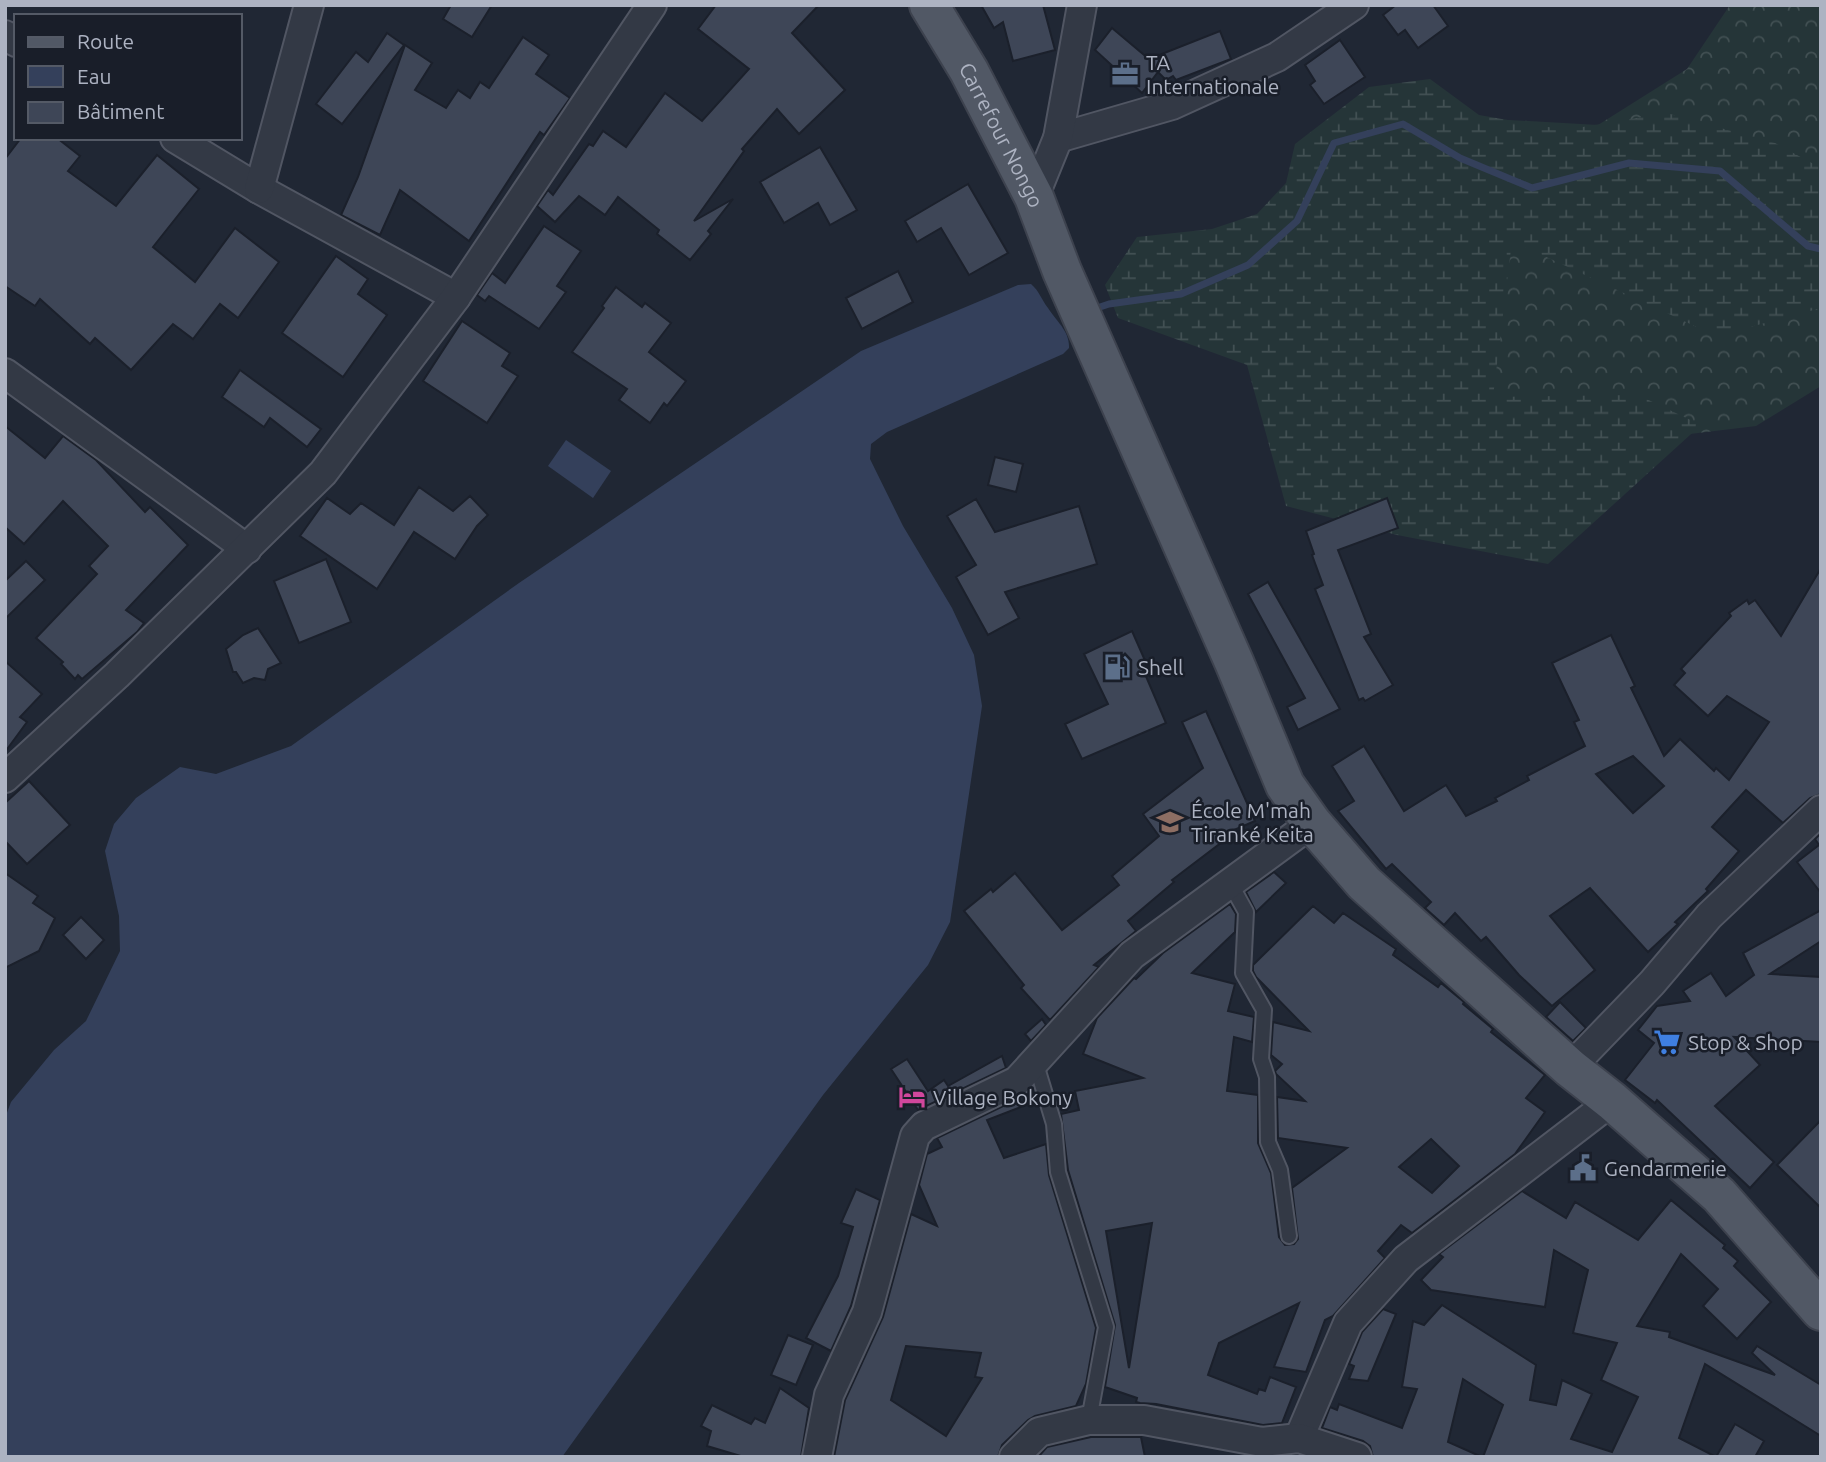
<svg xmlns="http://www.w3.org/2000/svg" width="1826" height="1462" font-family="Ubuntu,sans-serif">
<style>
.forest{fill:url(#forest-crowns)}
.wetland{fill:url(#wetland-marsh)}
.water{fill:#34405b}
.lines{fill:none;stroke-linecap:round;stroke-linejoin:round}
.stream{stroke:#34405b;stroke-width:7}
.building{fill:#3e4657;stroke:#1b202b;stroke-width:2;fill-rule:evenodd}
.service-casing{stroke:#515663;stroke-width:18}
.minor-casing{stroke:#515663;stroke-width:32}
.primary-casing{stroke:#3d424e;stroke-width:42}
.service{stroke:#333945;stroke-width:14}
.minor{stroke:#333945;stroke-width:28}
.primary{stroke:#515865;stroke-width:38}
.labels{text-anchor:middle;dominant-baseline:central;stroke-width:5;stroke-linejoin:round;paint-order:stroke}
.poi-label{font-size:21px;fill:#adb3c2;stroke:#191e29;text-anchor:start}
.street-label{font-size:21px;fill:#adb3c2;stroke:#191e29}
</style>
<defs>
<pattern id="forest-crowns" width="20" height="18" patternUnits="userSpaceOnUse" patternTransform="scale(1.75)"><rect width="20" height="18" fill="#253538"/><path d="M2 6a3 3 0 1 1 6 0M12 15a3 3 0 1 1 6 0" fill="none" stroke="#425053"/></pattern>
<pattern id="wetland-marsh" width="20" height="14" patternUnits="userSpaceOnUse" patternTransform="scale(1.75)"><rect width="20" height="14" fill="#253538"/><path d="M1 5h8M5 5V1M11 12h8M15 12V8" fill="none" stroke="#425053"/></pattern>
</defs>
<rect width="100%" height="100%" fill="#202734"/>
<path class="forest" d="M1730 5H1821V386L1756 426 1515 455 1386 362 1458 117 1598 125 1687 69Z"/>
<path class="wetland" d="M1430 79 1479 115 1565 130 1666 113 1775 143 1821 168V308L1716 336 1512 241 1493 397 1638 395 1701 425 1548 564 1397 535 1286 506 1247 365 1118 318 1105 285 1137 237 1212 229 1257 214 1286 183 1295 144 1369 87Z"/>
<g class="water">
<path d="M1031 284C1040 292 1041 299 1048 308 1056 321 1070 331 1069 348L1063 354 887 432 871 444 870 459 903 526 952 608 974 655 982 706 950 922 928 965 823 1095 562 1457H5V1118L11 1102 54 1050 86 1021 120 951 119 916 105 851 114 824 136 798 180 767 216 774 291 746 519 583 861 351 1018 285Z"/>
<path d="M566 440 611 471 593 498 548 466Z"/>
</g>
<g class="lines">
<path class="stream" d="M1091 310 1109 304 1181 294 1248 265 1297 221 1334 143 1403 124 1460 158 1532 188 1629 163 1720 171 1808 246 1821 249"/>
</g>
<g class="building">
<path d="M451 5H492L472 37 443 19Z"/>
<path d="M716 5H819L792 33 845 90 799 134 777 109 742 149 744 151 694 221 733 199 708 231 711 234 690 260 657 234 659 230 618 197 605 215 579 196 555 222 537 206 548 190 553 195 589 144 593 146 603 131 626 147 665 93 702 121 749 69 698 29Z"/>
<path d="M981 5H1043L1055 50 1013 61 1003 22 994 28Z"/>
<path d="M1396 5H1433L1448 26 1418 48 1405 30 1398 35 1383 15Z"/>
<path d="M1112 28 1149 59 1220 31 1231 59 1176 80 1173 76 1166 80 1158 72 1142 93 1095 50Z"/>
<path d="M387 33 404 45 342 124 316 104 356 52 368 62Z"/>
<path d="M523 37 549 55 536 74 570 98 544 135 540 132 469 241 400 190 380 235 341 215 358 177 405 45 432 63 415 90 446 108 458 90 470 98 480 82 489 88Z"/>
<path d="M1340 40 1365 77 1324 104 1310 85 1315 81 1305 65Z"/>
<path d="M21 138H57L80 156 68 171 116 206 157 155 199 189 153 247 195 282 235 228 279 262 238 318 220 304 193 339 173 324 131 370 95 338 90 344 40 299 35 306 5 286V159Z"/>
<path d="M820 147 857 210 830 225 818 203 784 223 760 182Z"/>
<path d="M968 184 1008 253 969 275 941 228 917 242 905 221Z"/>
<path d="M544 226 581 251 557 286 566 292 539 329 489 296 485 301 477 295 492 273 505 283Z"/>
<path d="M336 256 368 279 358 294 387 315 343 377 282 333Z"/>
<path d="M898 271 913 302 862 329 846 298Z"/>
<path d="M616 287 642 307 645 303 671 323 649 352 686 381 667 406 664 403 650 423 619 400 627 389 572 352 604 308 602 306Z"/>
<path d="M462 321 510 353 502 366 518 376 487 423 423 381Z"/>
<path d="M240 370 321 429 307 447 270 418 264 427 222 397Z"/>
<path d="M5 426 45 458 63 436 96 460 145 512 150 507 188 545 126 610 144 623 137 632 82 679 78 675 75 679 61 664 63 662 36 638 97 574 89 566 108 546 63 501 24 544 5 527Z"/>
<path d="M995 457 1023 464 1016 492 988 485Z"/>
<path d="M419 487 453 511 470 496 488 515 477 526 455 559 414 532 377 589 300 536 327 498 350 514 361 503 394 525Z"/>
<path d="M1387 498 1398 528 1338 550 1371 634 1364 637 1393 685 1365 701 1363 698 1359 700 1315 589 1323 585 1312 555 1314 554 1306 531Z"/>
<path d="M976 499 995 532 1079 506 1097 564 1005 592 1019 618 988 635 956 577 976 565 947 516Z"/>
<path d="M326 559 351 622 299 643 274 581Z"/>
<path d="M26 561 45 580 5 619V581Z"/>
<path d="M1821 568V794L1810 798 1783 823 1746 790 1712 827 1739 851 1706 889 1708 891 1675 922 1678 924 1648 952 1590 888 1550 916 1595 970 1552 1006 1519 975 1486 937 1481 941 1455 913 1444 925 1425 908 1431 902 1392 864 1386 869 1338 811 1354 801 1332 766 1364 746 1404 811 1446 785 1466 816 1497 801 1495 798 1529 780 1527 776 1585 746 1574 722 1579 720 1552 663 1611 635 1635 686 1631 688 1664 756 1680 739 1714 771 1716 768 1729 780 1769 722 1727 696 1708 716 1674 685 1685 673 1681 669 1731 616 1729 613 1747 600 1749 604 1755 600 1781 636ZM1633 756 1664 786 1633 813 1596 774Z"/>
<path d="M1268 582 1340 709 1298 730 1287 707 1305 698 1248 594Z"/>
<path d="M258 628 281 663 268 669 265 680 254 678 243 683 236 672H233L226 649 243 635Z"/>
<path d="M1132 631 1147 665 1142 667 1166 723 1082 759 1065 724 1108 704 1084 654Z"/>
<path d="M5 661 42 694 20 717 27 722 5 752Z"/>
<path d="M1206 711 1255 821 1218 837 1222 842 1172 880 1174 882 1128 921 1136 931 1094 965 1099 967 1050 1020 1021 988 1024 985 964 911 991 889 993 892 1015 873 1062 930 1119 885 1112 876 1159 836 1143 814 1203 768 1182 722Z"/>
<path d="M29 781 70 825 27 864 5 841V803Z"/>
<path d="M1821 833V893L1797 862 1819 845 1815 839Z"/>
<path d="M1274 872 1286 883 1256 912 1246 892Z"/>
<path d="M5 873 38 896 33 903 55 918 39 951 5 968Z"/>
<path d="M1230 904 1236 914 1235 932 1192 973 1235 984 1228 1011 1254 1017 1252 1042 1234 1037 1227 1091 1258 1095V1143L1271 1173 1279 1237 1285 1245 1294 1244 1298 1239 1292 1188 1347 1148 1278 1138 1277 1097 1305 1101 1276 1074 1275 1071 1282 1064 1271 1055 1273 1022 1309 1031 1256 977 1253 971V965L1313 906 1334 923 1343 913 1396 949 1393 955 1438 987 1441 983 1464 1002 1463 1004 1493 1029 1491 1032 1545 1075 1526 1098 1545 1112 1515 1154 1412 1233 1401 1225 1378 1251 1385 1258 1333 1316 1325 1320 1306 1372 1274 1367 1299 1303 1219 1343 1208 1375 1257 1394 1259 1389 1265 1391 1270 1377 1296 1387 1282 1423 1263 1425 1156 1404 1140 1403 1136 1402 1137 1398 1105 1387 1115 1325 1068 1170 1061 1114 1079 1110 1075 1091 1143 1078 1083 1054 1097 1018 1134 978 1136 979 1163 953ZM1431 1139 1459 1166 1432 1193 1399 1167ZM1152 1223 1129 1368 1106 1231Z"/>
<path d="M1821 910V941L1770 974 1821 977V1042L1734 1037 1760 1065 1715 1106 1774 1162 1750 1188 1657 1100 1655 1103 1625 1080 1654 1043 1638 1030 1657 1006 1690 1001 1683 991 1711 973 1726 996 1754 975 1743 953Z"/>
<path d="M81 917 104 940 86 959 63 935Z"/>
<path d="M1560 1002 1586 1028 1573 1041 1546 1017Z"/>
<path d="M1042 1019 1046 1025 1031 1041 1025 1034Z"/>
<path d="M1002 1056 1006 1068 918 1110 891 1069 907 1059 928 1091 944 1080 948 1086Z"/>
<path d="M1018 1099 1021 1107 987 1120 1004 1158 1046 1144 1049 1175 1096 1328 1086 1384 1076 1406 1035 1416 1028 1420 1002 1445 998 1457H834L845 1400 883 1317 911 1214 937 1226 919 1185 927 1154 942 1147 937 1138ZM906 1346 981 1353 975 1377 982 1378 946 1436 891 1400Z"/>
<path d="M1821 1120V1208L1777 1165Z"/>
<path d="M856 1189 880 1200 851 1306 831 1351 806 1338 838 1276 853 1227 841 1223Z"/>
<path d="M1522 1191 1566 1218 1575 1202 1638 1240 1671 1200 1725 1245 1723 1248 1738 1261 1734 1266 1771 1302 1737 1339 1703 1306 1718 1289 1681 1254 1637 1326 1670 1332 1669 1337 1775 1375 1752 1353 1757 1346 1821 1385V1436L1705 1364 1679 1438 1716 1457 1735 1424 1764 1441 1755 1457H1483L1503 1405 1463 1379 1448 1442 1482 1457H1373L1370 1446 1363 1441 1322 1428 1330 1407 1337 1410 1339 1404 1402 1428 1417 1389 1402 1387 1413 1321 1424 1325 1442 1305 1536 1365 1530 1400 1556 1405 1562 1380 1592 1394 1571 1439 1612 1452 1638 1397 1601 1380 1617 1343 1573 1333 1588 1270 1554 1250 1545 1307 1431 1290 1421 1280 1443 1257 1439 1254Z"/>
<path d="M1383 1309 1396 1314 1368 1381 1349 1379 1354 1366 1349 1364 1362 1332Z"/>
<path d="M788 1335 813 1345 796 1385 771 1375Z"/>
<path d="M780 1388 809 1408 801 1457H744L707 1446 711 1431 701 1426 712 1405 751 1424 755 1418 765 1423Z"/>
<path d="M1091 1437H1141L1145 1457H1038L1047 1447Z"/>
</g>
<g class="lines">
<g class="service-casing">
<g id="service">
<path d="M1230 883 1246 912 1243 973 1264 1010 1261 1059 1267 1077 1268 1142 1280 1170 1289 1236"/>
<path d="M1035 1061 1054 1124 1058 1172 1106 1327 1089 1420"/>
</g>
</g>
<g class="minor-casing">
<g id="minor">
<path d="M5 35 16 42"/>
<path d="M175 138 259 189 456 297"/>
<path d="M1058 138 1172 105 1277 57 1354 5"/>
<path d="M259 189 309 5"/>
<path d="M1034 197 1058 138 1082 5"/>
<path d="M5 373 247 549"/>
<path d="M5 778 117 675 323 473 456 297 652 5"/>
<path d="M1570 1068 1652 983 1709 916 1821 810"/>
<path d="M1299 1438 1348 1323 1406 1259 1612 1101"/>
<path d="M817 1457 829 1395 867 1312 915 1136 924 1126 1017 1081 1132 955 1312 823"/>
<path d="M1014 1457 1039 1432 1089 1420H1144L1262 1442 1299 1438 1357 1457"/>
</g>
</g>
<g class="primary-casing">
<g id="primary">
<path id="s1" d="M929 5 969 71 1034 197 1062 271 1234 662 1285 785 1312 823 1364 883 1570 1068 1612 1101 1719 1195 1821 1311"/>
</g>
</g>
<use href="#service" class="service"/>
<use href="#minor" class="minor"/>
<use href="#primary" class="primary"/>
</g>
<defs>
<g id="office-bare" transform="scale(2.1)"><path d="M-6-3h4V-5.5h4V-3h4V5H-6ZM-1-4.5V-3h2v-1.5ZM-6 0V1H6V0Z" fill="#5c6f8a" stroke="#191e29" stroke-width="2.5" paint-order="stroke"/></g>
<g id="fuel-bare" transform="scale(2.1)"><path d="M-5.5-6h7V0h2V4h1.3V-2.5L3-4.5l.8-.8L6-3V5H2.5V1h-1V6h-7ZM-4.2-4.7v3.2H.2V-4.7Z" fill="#5c6f8a" stroke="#191e29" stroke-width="2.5" paint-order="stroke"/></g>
<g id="school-bare" transform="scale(2.1)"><path d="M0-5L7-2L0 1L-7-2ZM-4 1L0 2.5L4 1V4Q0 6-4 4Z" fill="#8d6e63" stroke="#191e29" stroke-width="2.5" paint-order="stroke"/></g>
<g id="supermarket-bare" transform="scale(2.1)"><path d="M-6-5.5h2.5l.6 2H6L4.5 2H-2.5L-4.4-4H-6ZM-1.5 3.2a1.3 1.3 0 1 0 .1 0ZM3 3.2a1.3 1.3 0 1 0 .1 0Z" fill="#3f7fe0" stroke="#191e29" stroke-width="2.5" paint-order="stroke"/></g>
<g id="hotel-bare" transform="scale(2.1)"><path d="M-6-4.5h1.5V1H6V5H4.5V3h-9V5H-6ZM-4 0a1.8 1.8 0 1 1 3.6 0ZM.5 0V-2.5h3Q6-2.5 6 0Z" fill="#d1479c" stroke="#191e29" stroke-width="2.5" paint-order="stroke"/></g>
<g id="civic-bare" transform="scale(2.1)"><path d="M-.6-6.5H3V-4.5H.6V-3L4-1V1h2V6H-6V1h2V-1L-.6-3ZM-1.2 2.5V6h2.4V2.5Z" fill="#5c6f8a" stroke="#191e29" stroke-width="2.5" paint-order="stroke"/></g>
</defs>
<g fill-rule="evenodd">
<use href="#office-bare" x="1125" y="74"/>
<use href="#fuel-bare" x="1117" y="667"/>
<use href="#school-bare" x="1170" y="822"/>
<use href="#supermarket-bare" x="1667" y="1042"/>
<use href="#hotel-bare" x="912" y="1097"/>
<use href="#civic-bare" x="1583" y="1168"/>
</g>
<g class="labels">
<g class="poi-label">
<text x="1146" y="62">TA<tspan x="1146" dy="24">Internationale</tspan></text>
<text x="1138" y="667">Shell</text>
<text x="1191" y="810">École M'mah<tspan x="1191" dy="24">Tiranké Keita</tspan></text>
<text x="1688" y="1042">Stop &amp; Shop</text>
<text x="933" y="1097">Village Bokony</text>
<text x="1604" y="1168">Gendarmerie</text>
</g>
<g class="street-label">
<text stroke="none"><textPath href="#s1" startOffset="149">Carrefour Nongo</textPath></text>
</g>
</g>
<rect width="1826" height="1462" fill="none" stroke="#adb3c2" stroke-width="14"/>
<rect x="14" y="14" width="228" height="126" fill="#191e29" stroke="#545a66" stroke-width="2"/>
<rect x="28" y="37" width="35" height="10" fill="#515865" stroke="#545a66" stroke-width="2"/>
<text x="77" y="49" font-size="21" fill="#adb3c2">Route</text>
<rect x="28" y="66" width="35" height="21" fill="#34405b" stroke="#545a66" stroke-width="2"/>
<text x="77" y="84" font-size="21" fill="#adb3c2">Eau</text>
<rect x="28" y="102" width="35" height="21" fill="#3e4657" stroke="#545a66" stroke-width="2"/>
<text x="77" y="119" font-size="21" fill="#adb3c2">Bâtiment</text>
</svg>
